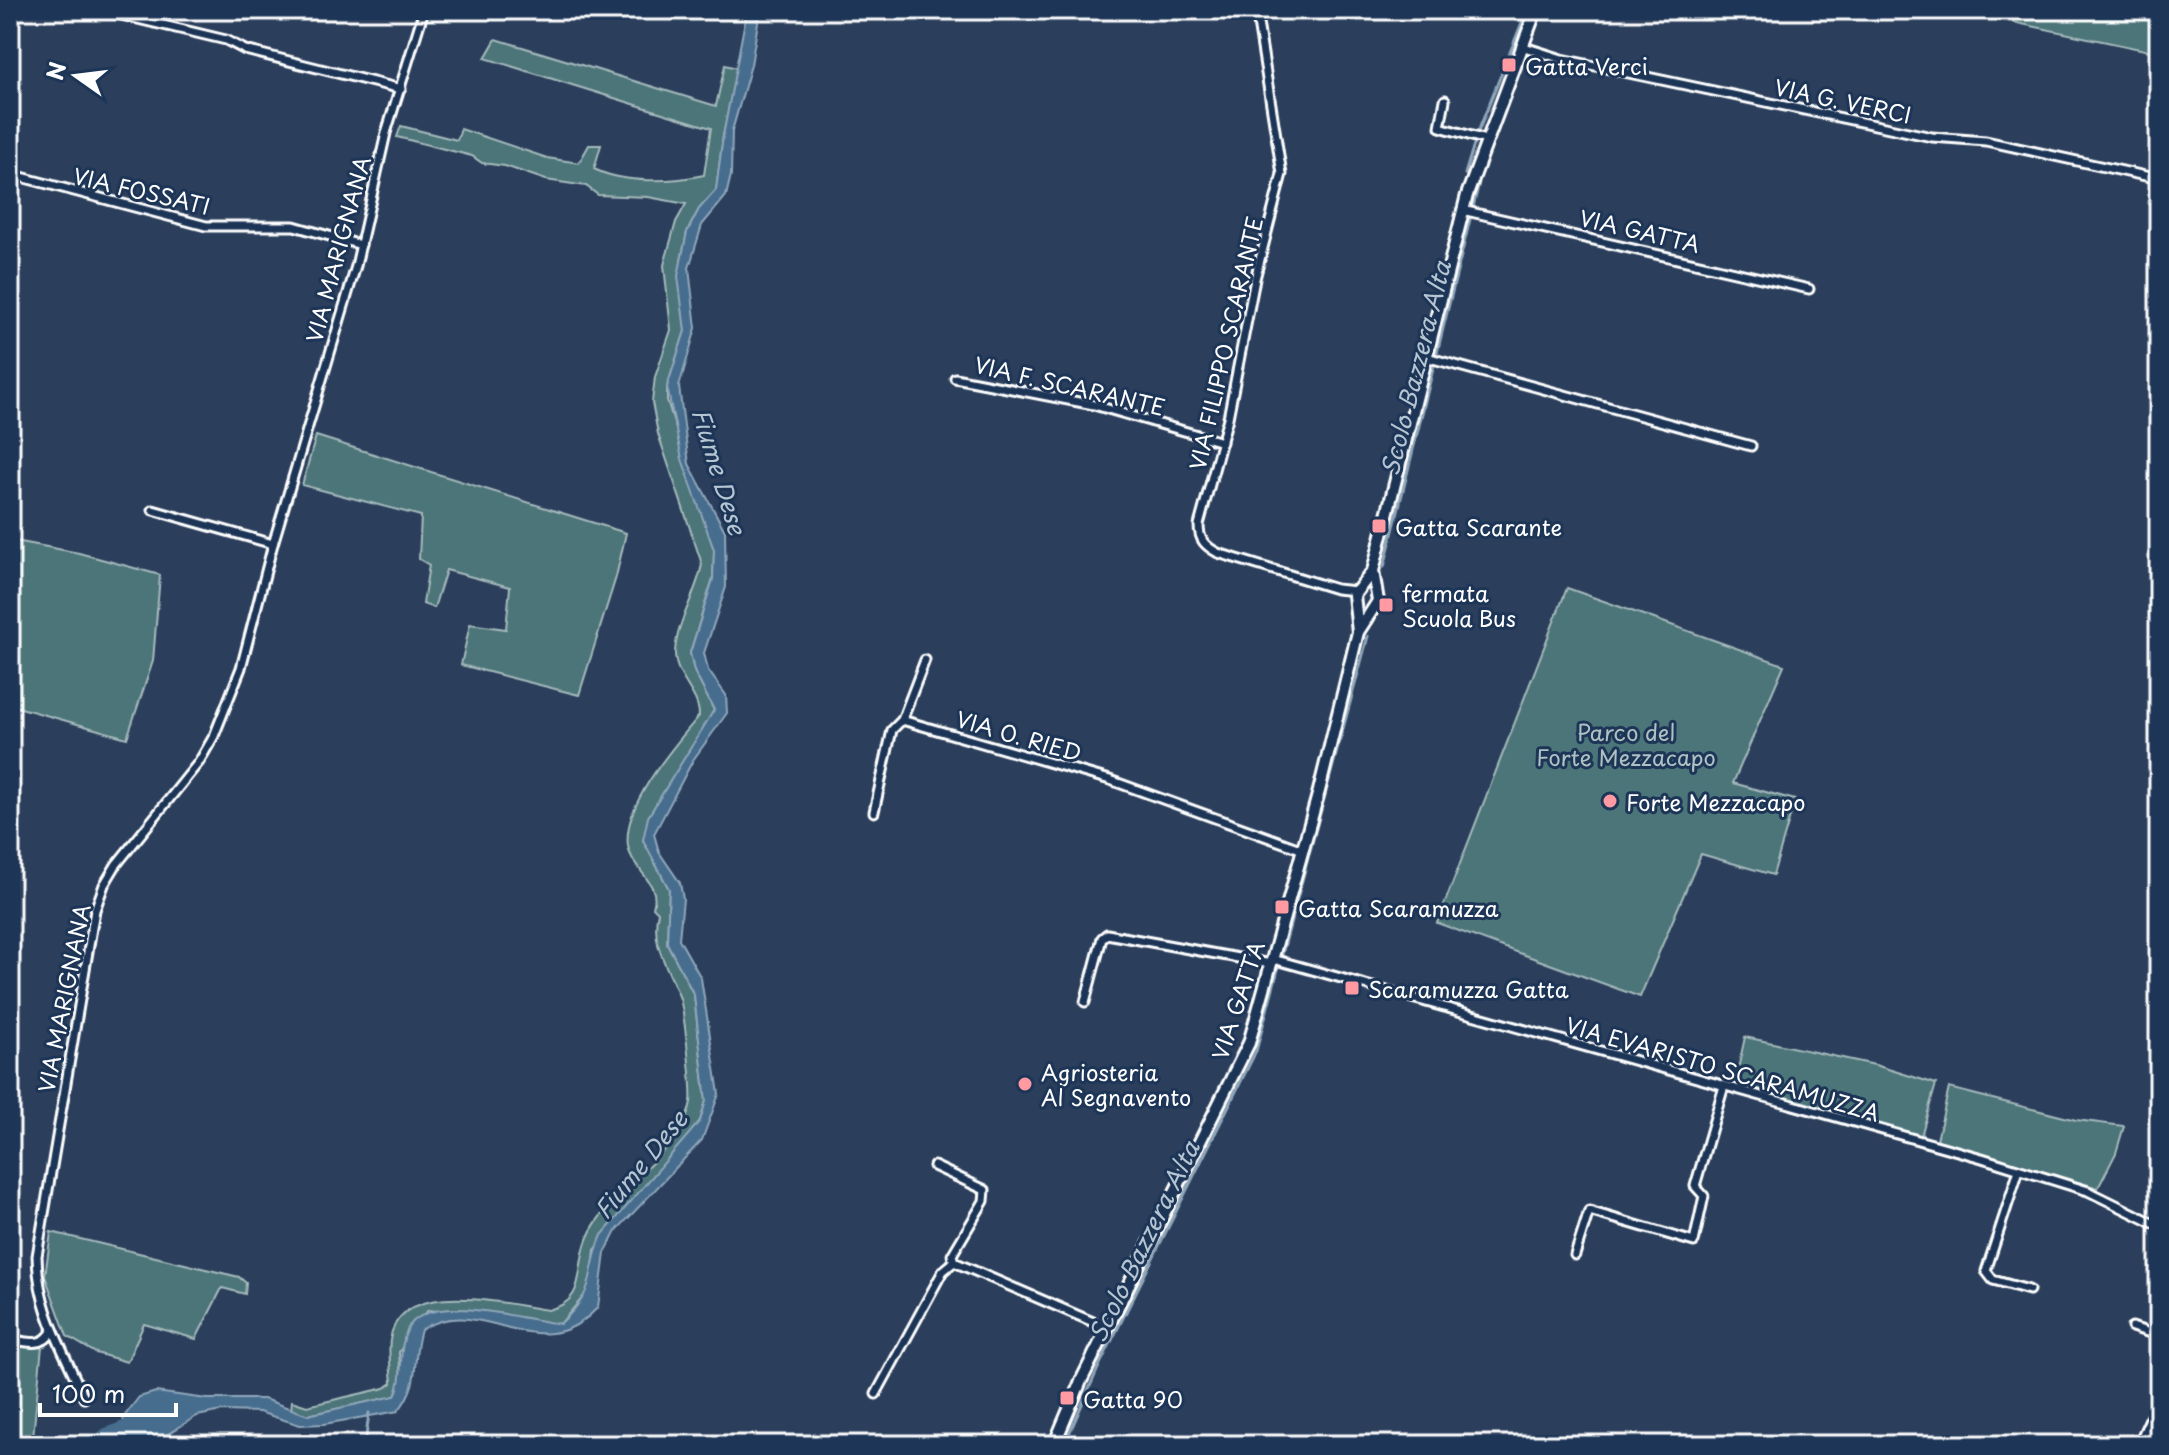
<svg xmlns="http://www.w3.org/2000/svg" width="2169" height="1455" font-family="'Playpen Sans',sans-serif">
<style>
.green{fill:#4c7579;stroke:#a6babc;stroke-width:2}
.water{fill:#466d8e;stroke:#90a7bb;stroke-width:2}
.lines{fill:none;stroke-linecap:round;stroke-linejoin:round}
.stream{stroke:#90a7bb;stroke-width:3}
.river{stroke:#466d8e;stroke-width:16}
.street-casing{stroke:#fff;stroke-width:13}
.secondary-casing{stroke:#fff;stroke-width:16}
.street{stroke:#1d3557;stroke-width:7}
.secondary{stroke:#1d3557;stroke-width:10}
.rail-casing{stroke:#fff;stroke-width:6}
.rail{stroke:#1d3557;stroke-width:3;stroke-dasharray:9;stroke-linecap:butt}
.poi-dot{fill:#ff9aa2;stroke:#1d3557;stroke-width:3}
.labels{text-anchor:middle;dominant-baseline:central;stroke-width:6;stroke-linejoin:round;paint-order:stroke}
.poi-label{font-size:22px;fill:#fff;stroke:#1d3557;text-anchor:start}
.street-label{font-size:22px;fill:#fff;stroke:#1d3557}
.park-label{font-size:22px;fill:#aec1c3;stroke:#1d3557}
.water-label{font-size:24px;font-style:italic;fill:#b5c5d2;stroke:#1d3557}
</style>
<rect width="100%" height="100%" fill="#2b3f5c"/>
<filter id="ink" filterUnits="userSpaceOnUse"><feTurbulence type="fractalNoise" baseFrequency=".0125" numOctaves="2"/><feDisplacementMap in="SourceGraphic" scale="16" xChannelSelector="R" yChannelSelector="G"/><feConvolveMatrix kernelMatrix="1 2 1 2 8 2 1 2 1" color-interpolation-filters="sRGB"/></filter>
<g filter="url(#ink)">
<g class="green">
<path d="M1980 10H2141L2159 20V53L1979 15Z"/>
<path d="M496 39 716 106 725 65 737 68 723 136 716 191 699 209 687 232 681 261 685 331 667 387V400L714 550 713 578 690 653 694 671 714 710 643 840 669 889 667 943 694 995 706 1101 700 1121 595 1250 591 1288 560 1324 428 1310 399 1352 401 1382 396 1396 308 1415 291 1410 292 1401 307 1406 385 1388 392 1383C391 1369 388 1353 390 1340 399 1276 506 1304 548 1310 589 1301 574 1268 588 1237 607 1191 683 1153 691 1102 693 1090 684 1011 680 999 669 968 650 946 658 912L653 907C662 883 631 869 628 846 622 805 674 746 699 716 699 692 675 678 675 653 676 623 697 593 702 564L658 434 652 402 655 377 671 330 664 265 676 222 686 204 648 197 598 195 586 186 546 180 505 166 482 163 472 156 397 137 401 126 457 140 461 129 547 158 579 163 589 145H601L594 169C625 184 672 182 704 175L711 128 485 58Z"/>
<path d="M316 436 626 533 616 577 579 695 461 665 470 624 506 629 510 587 446 570 434 608 423 604 429 565 419 559 421 516 302 485Z"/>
<path d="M10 540 79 553 160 575 153 661 127 738 10 705Z"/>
<path d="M1567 588 1784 665 1733 783 1795 800 1773 875 1701 854 1640 997 1437 923Z"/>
<path d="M1745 1037 1875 1065 1936 1084 1921 1136 1735 1083Z"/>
<path d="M1949 1088 2076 1120 2124 1126 2116 1153 2098 1188 1937 1140Z"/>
<path d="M51 1232 239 1277 246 1283 245 1294 222 1288 196 1339 144 1324 127 1362 96 1353 67 1336 45 1276Z"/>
<path d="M10 1343 42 1346 33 1437 36 1445H10Z"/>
</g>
<path class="water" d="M747 10H760L751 65 732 131 731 175 726 196 702 225 689 268 696 328 679 387 689 464 725 531 726 587 704 653 708 670 726 695 727 713 693 760 654 834 659 852 680 883 683 899 679 939 701 978 719 1094 702 1140 616 1231 605 1253 598 1307C539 1373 481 1290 421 1330 411 1362 422 1381 398 1411L324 1424 300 1425 259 1412 222 1411 197 1416 155 1442 129 1443 123 1418 139 1397 156 1392 207 1399H264L308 1415 395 1396C405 1374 397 1352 407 1330 426 1289 525 1320 560 1324 600 1287 584 1277 602 1235L700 1121 706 1101 694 995 667 943 669 889 643 840 648 817 714 710 694 671 690 653 713 579 714 550 682 459 667 387 685 331 678 276 681 261 687 232 699 209 716 190 723 136Z"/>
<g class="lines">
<g class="stream">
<path d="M1478 132 1527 10"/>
<path d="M1468 176 1465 174 1475 141"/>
<path d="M1384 567 1479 183 1475 180"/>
<path d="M365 1445 369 1413"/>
<path d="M1064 1445 1100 1364 1256 1051 1368 636"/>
</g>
<path class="river" d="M97 1445 107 1436 145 1421"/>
<g class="street-casing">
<g id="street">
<path d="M100 10 226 40 245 50 401 89"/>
<path d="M1256 10 1282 174 1255 279 1228 418 1199 525C1199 540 1205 546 1218 553L1336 589 1356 591"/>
<path d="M1521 46 1562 59 1932 137 1986 141 2159 179"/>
<path d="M1445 100 1440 127 1486 140"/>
<path d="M10 174 206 226H294L361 245"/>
<path d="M1462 210 1809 289"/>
<path d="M1426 357 1751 446"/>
<path d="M955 378 1094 405 1222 442"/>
<path d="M153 510 273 544"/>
<path d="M902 720 1110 780 1303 850"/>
<path d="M874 812 892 730 902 720 925 660"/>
<path d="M1273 959 1982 1158 2088 1191 2159 1226"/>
<path d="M1085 1002 1102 938 1107 934 1271 964"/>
<path d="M934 1166 985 1190 984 1201 952 1255 954 1262"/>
<path d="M2019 1170 1986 1271 1993 1280 2029 1290"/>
<path d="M1575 1255 1589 1211 1694 1242 1704 1196 1695 1186 1724 1086"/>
<path d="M2132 1327 2159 1336"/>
<path d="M10 1339C25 1342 44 1348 52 1331"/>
<path d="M876 1394 943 1271 954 1262 1107 1328"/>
<path d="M84 1398C63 1348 38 1312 37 1256L95 910 104 885 116 865 199 762 214 736 241 668 273 544 356 266 386 133 424 10"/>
<path d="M2138 1445 2159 1399"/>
</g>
</g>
<g class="secondary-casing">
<g id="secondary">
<path d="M1358 632 1354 595 1373 571 1467 195 1536 10"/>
<path d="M1054 1445 1081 1381 1249 1043 1319 791 1358 632 1378 601 1373 571"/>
</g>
</g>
<use href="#street" class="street"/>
<use href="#secondary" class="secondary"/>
<g class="rail-casing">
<path id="rail" d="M2158 10 2159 11"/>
</g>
<use href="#rail" class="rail"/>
</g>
</g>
<g class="poi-dot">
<rect x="1501" y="57" width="16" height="16" rx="4"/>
<rect x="1371" y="518" width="16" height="16" rx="4"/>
<rect x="1378" y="597" width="16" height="16" rx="4"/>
<circle cx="1610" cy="801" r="8"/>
<rect x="1274" y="899" width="16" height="16" rx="4"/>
<rect x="1344" y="980" width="16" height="16" rx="4"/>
<circle cx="1025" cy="1084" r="8"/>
<rect x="1059" y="1390" width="16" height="16" rx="4"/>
</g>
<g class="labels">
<g class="poi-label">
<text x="1525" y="65">Gatta Verci</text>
<text x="1395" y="526">Gatta Scarante</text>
<text x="1402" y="592">fermata<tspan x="1402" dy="25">Scuola Bus</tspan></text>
<text x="1626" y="801">Forte Mezzacapo</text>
<text x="1298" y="907">Gatta Scaramuzza</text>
<text x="1368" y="988">Scaramuzza Gatta</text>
<text x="1041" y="1071">Agriosteria<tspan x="1041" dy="25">Al Segnavento</tspan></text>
<text x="1083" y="1398">Gatta 90</text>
</g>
<g class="street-label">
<text transform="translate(1843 100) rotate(12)">VIA G. VERCI</text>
<text transform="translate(142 190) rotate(13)">VIA FOSSATI</text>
<text transform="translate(1640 230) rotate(13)">VIA GATTA</text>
<text transform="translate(337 249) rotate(-75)">VIA MARIGNANA</text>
<text transform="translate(1225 343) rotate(-77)">VIA FILIPPO SCARANTE</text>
<text transform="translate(1070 385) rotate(13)">VIA F. SCARANTE</text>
<text transform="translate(1019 735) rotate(16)">VIA O. RIED</text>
<text transform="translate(63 998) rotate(-79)">VIA MARIGNANA</text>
<text transform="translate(1237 1000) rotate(-72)">VIA GATTA</text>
<text transform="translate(1723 1068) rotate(16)">VIA EVARISTO SCARAMUZZA</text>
</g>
<g class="park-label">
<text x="1626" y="731">Parco del<tspan x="1626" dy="25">Forte Mezzacapo</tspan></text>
</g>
<g class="water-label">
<text transform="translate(1415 368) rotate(-76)">Scolo Bazzera Alta</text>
<text transform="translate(720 471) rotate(73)">Fiume Dese</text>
<text transform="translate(640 1164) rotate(-51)">Fiume Dese</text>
<text transform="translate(1143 1241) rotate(-64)">Scolo Bazzera Alta</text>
</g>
</g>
<rect width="2169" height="1455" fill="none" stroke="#1d3557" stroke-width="40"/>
<rect x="20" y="20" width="2129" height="1415" fill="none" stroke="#fff" stroke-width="3" filter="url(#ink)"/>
<g transform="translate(76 76) rotate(284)" stroke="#1d3557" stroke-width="6" paint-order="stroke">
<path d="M0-6L14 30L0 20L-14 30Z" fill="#ffffff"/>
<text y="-12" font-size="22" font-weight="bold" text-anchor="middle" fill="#ffffff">N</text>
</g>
<path d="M40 1403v12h136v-12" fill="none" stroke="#ffffff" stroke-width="4"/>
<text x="52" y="1403" font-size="24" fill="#ffffff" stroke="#1d3557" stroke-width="6" paint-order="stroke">100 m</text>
</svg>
